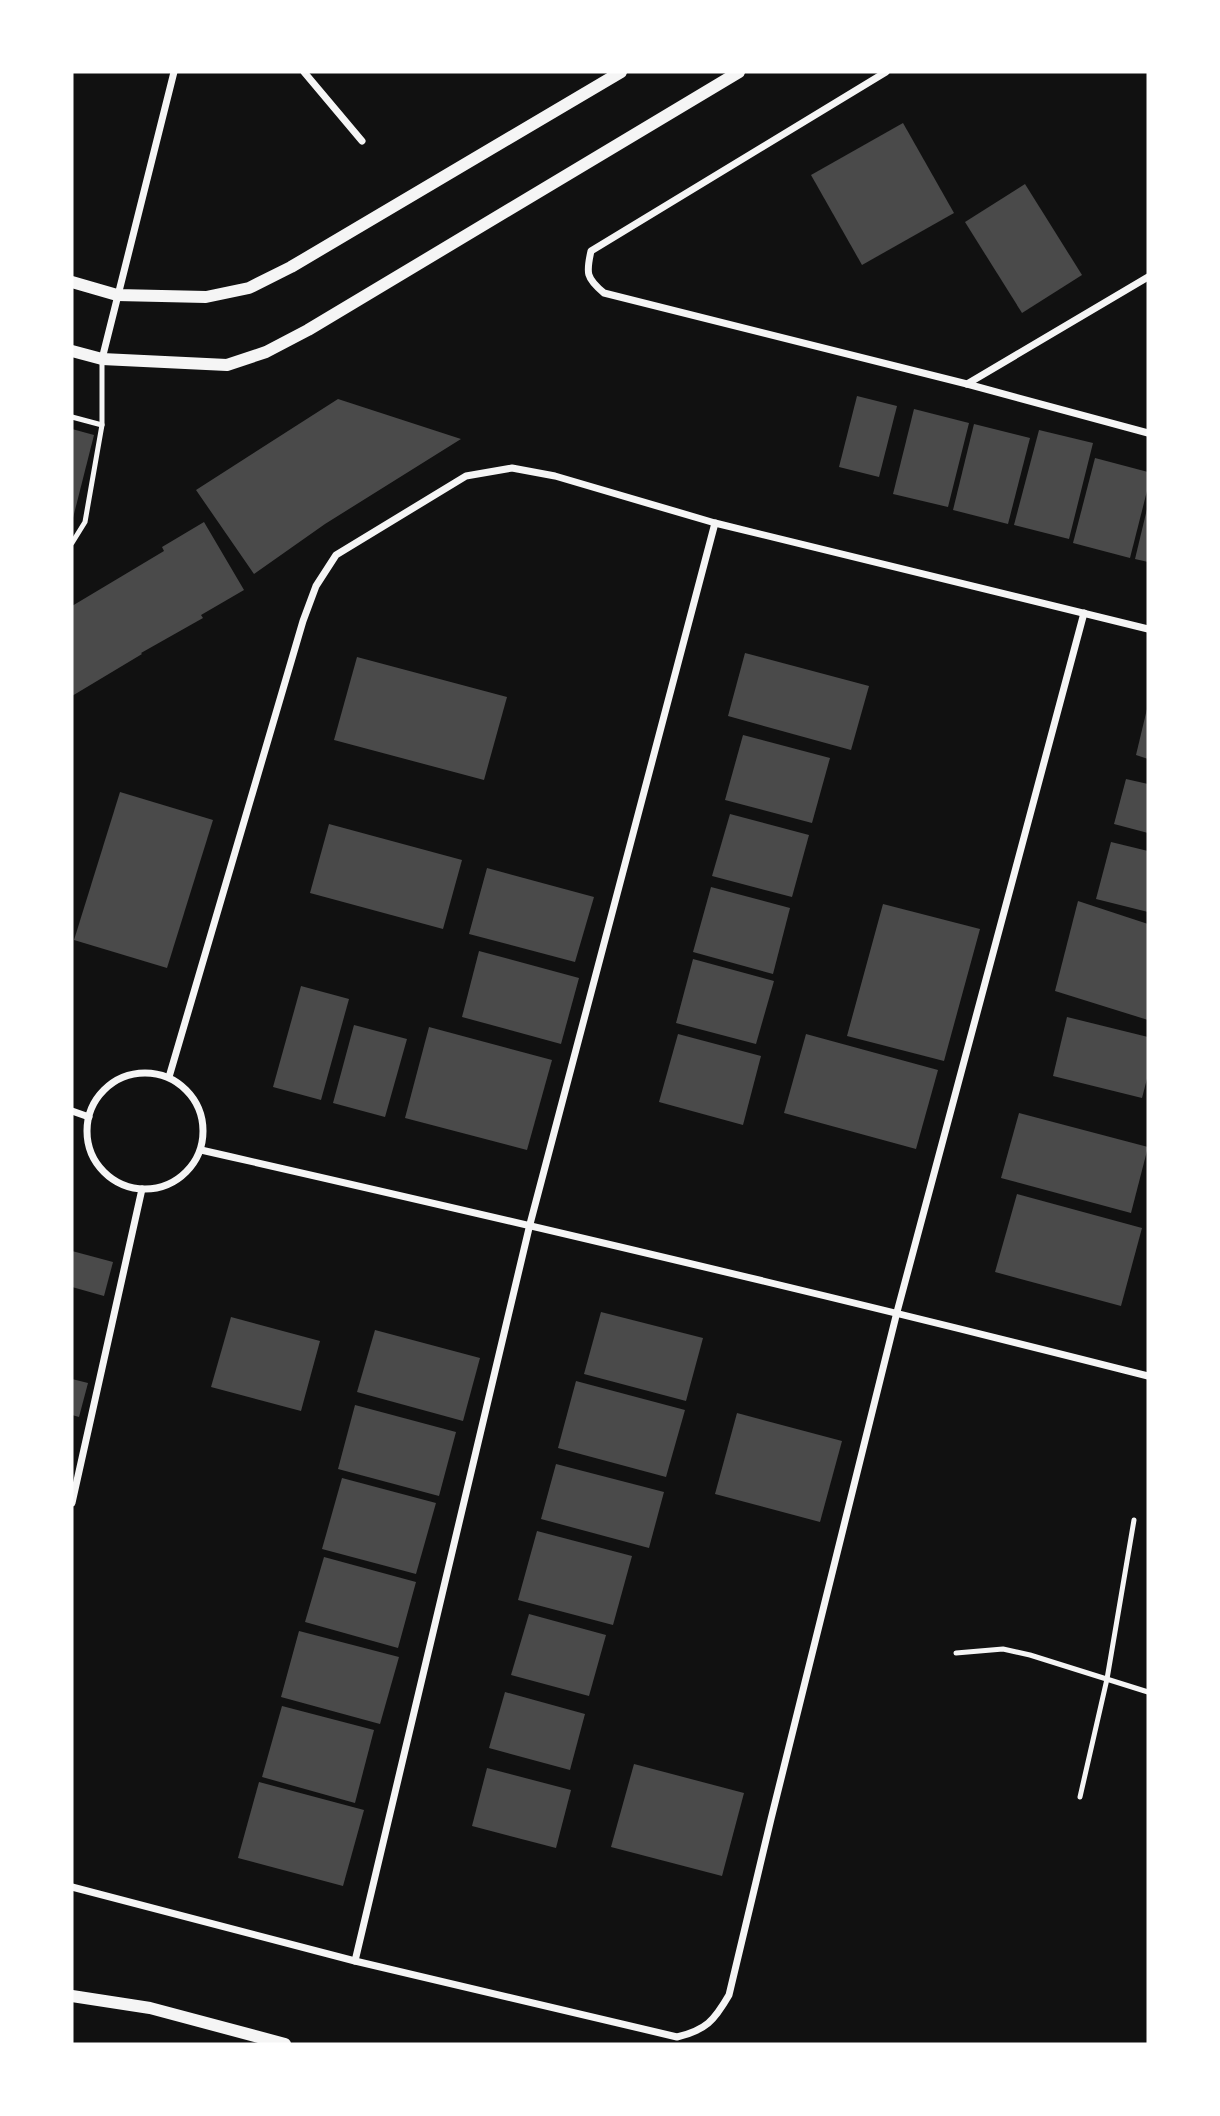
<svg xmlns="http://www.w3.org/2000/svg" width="1220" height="2116" font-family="Mulish,sans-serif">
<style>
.building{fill:#4a4a4a}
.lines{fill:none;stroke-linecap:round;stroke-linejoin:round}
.service{stroke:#f5f5f5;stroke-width:5}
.minor{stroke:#f5f5f5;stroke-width:7}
.tertiary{stroke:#f5f5f5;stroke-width:12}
</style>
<rect width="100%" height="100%" fill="#111"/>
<g class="building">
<path d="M903 123 954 213 862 265 811 175Z"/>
<path d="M1025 184 1082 275 1022 313 965 222Z"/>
<path d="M857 396 897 406 879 477 839 467Z"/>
<path d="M338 399 461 439 325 524 254 574 196 490Z"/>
<path d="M914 409 969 423 948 507 893 494Z"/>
<path d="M974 424 1030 438 1008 524 953 510Z"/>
<path d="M72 429 94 435 73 518H72Z"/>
<path d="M1039 430 1093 443 1069 539 1014 525Z"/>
<path d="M1095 458 1148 472V487L1130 558 1073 543Z"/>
<path d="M1147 509H1148V562L1135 559Z"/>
<path d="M204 522 244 590 201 615 203 618 141 653 142 654 72 696V606L164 551 162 547Z"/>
<path d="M745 653 869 686 851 750 728 716Z"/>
<path d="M357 657 507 697 484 780 334 740Z"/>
<path d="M1147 709H1148V759L1136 755Z"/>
<path d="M743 735 830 758 812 823 725 800Z"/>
<path d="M1126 779 1148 784V833L1114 824Z"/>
<path d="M120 792 213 820 167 968 74 940Z"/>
<path d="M730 814 809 835 792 897 712 876Z"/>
<path d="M329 824 462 860 443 929 310 893Z"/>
<path d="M1111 842 1148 851V912L1096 899Z"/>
<path d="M487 868 594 897 575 962 469 934Z"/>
<path d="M711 887 790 908 773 974 693 952Z"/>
<path d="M1078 901 1148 924V1020L1055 991Z"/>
<path d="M883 904 980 929 944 1061 847 1036Z"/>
<path d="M479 951 579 978 561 1044 462 1017Z"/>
<path d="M693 959 774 981 756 1044 676 1023Z"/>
<path d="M301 986 349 999 321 1100 273 1087Z"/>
<path d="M1067 1017 1148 1037V1075L1142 1098 1053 1076Z"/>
<path d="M354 1025 407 1039 385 1117 333 1103Z"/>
<path d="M429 1027 552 1060 527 1150 405 1118Z"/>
<path d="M678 1034 761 1056 743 1125 659 1102Z"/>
<path d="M806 1034 938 1070 916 1149 784 1113Z"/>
<path d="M1019 1113 1148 1147 1131 1213 1001 1178Z"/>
<path d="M1017 1194 1142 1228 1121 1306 995 1272Z"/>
<path d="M72 1251 113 1262 104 1296 72 1287Z"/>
<path d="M601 1312 703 1338 686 1401 584 1374Z"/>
<path d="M231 1317 320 1341 301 1411 211 1387Z"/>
<path d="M375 1330 480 1358 463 1421 357 1392Z"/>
<path d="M72 1379 88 1383 79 1417 72 1415Z"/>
<path d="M576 1381 685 1410 666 1477 558 1448Z"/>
<path d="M355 1405 456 1432 439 1496 338 1469Z"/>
<path d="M737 1413 842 1441 820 1522 715 1494Z"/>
<path d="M556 1464 664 1492 649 1548 541 1519Z"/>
<path d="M342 1478 436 1503 416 1574 322 1549Z"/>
<path d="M537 1531 632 1556 613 1625 518 1600Z"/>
<path d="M324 1557 416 1582 398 1648 305 1622Z"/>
<path d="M529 1614 606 1635 589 1696 511 1675Z"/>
<path d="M299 1631 399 1657 380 1724 281 1697Z"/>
<path d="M505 1692 585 1714 570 1770 489 1748Z"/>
<path d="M282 1706 374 1730 355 1803 262 1777Z"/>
<path d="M634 1764 744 1793 722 1876 611 1847Z"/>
<path d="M487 1768 571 1790 556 1848 472 1826Z"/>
<path d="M259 1782 364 1810 343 1886 238 1858Z"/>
</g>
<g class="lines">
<g class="service">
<path d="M72 417 102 425"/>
<path d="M72 543 85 522 102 425V360"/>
<path d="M956 1653 1003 1649 1030 1655 1148 1692"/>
<path d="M1080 1797 1107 1679 1134 1520"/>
</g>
<g class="minor">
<path d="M304 72 362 141"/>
<path d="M886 72 591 251C586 273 586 278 604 293L967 384 1148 433"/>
<path d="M102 359 174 72"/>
<path d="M967 384 1148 277"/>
<circle cx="145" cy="1131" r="58"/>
<path d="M169 1077 303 621 316 586 336 555 466 476 512 468 555 476 715 523 1148 629"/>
<path d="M72 1111 89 1117"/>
<path d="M201 1150C518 1222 834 1296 1148 1376"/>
<path d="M72 1503 142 1189"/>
<path d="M72 1887 355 1961 677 2037C706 2030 714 2021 729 1995L771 1819 897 1312 1084 613"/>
<path d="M355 1961 530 1224 715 523"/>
</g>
<g class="tertiary">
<path d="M72 282 117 295 206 297 249 288 291 267 621 72"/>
<path d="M72 351 102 359 227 365 266 352 308 330 739 72"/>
<path d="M72 1996 150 2008 285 2044"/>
</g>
</g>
<rect width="1220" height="2116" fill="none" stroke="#ffffff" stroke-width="147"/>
</svg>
